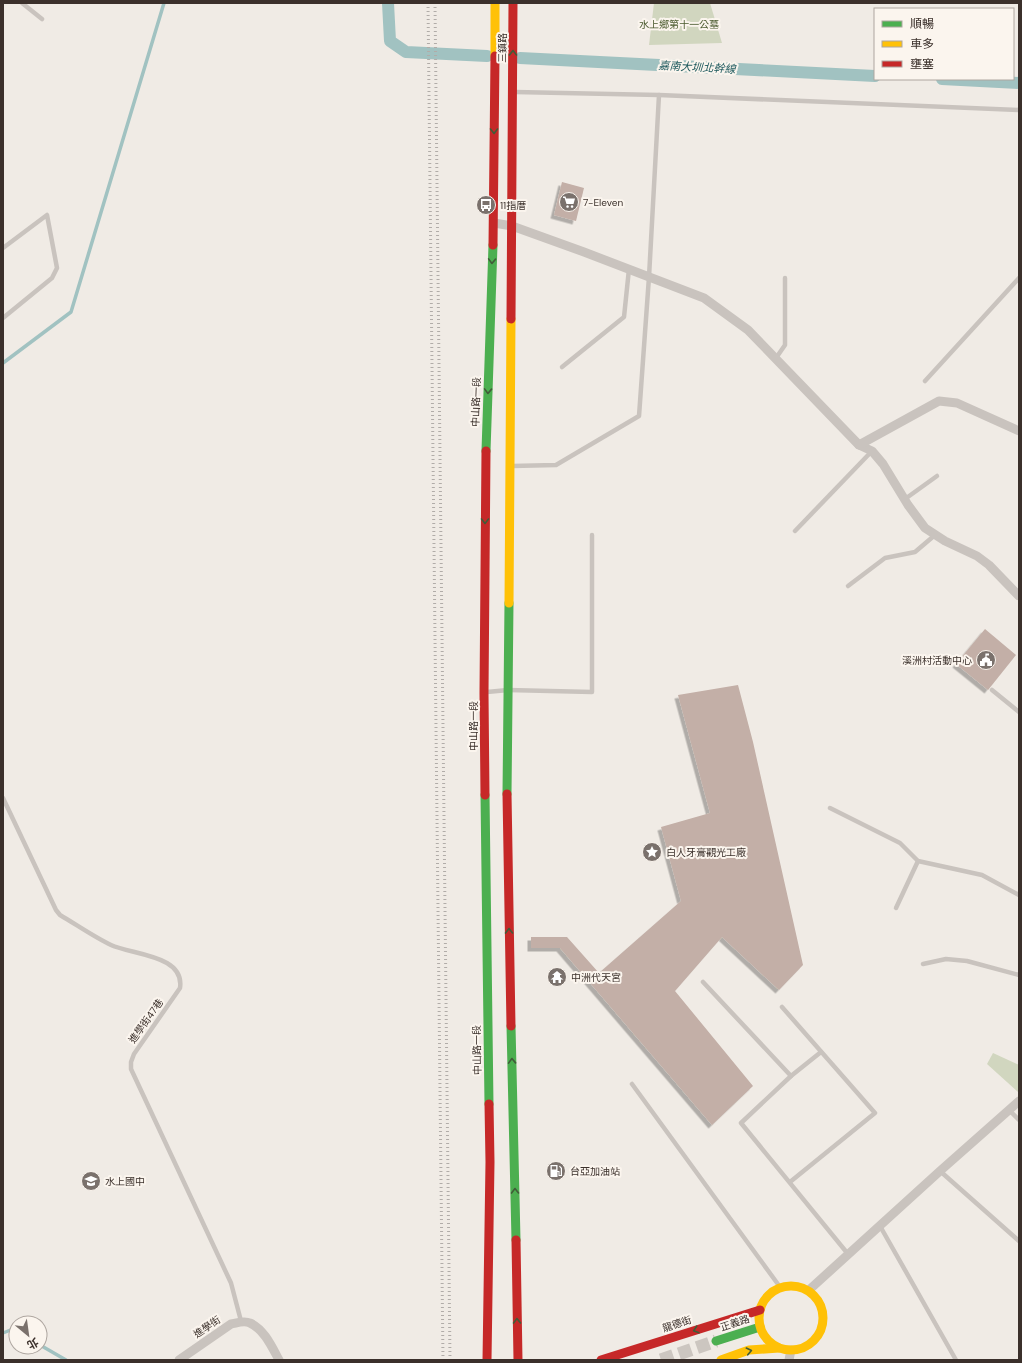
<svg xmlns="http://www.w3.org/2000/svg" width="1022" height="1363" font-family="'DM Sans','Noto Sans TC',sans-serif">
<style>
.green{fill:#d1d6bf}
.lines{fill:none;stroke-linecap:round;stroke-linejoin:round}
.stream{stroke:#a1c2c1;stroke-width:3.5}
.canal{stroke:#a1c2c1;stroke-width:12}
.building{fill:#c3afa7;filter:url(#shadow)}
.secondary-tunnel{stroke:#ccc6c0;stroke-width:13;stroke-dasharray:13 6;stroke-linecap:butt}
.lane{stroke:#c9c3be;stroke-width:4.5}
.street{stroke:#c9c3be;stroke-width:9}
.fast{stroke:#4caf50;stroke-width:9}
.slow{stroke:#ffc107;stroke-width:9}
.jam{stroke:#c62828;stroke-width:9}
.rail{stroke:#b1aca8;stroke-width:3;stroke-dasharray:1 3;stroke-linecap:butt}
.oneway{stroke:#415c38}
.labels{text-anchor:middle;dominant-baseline:central;stroke-width:4;stroke-linejoin:round;paint-order:stroke}
.park-label{font-size:10px;fill:#4a5a2e;stroke:#fbf5ee}
.street-label{font-size:10px;fill:#3b302b;stroke:#fbf5ee}
.poi-label{font-size:10px;fill:#3b302b;stroke:#fbf5ee;text-anchor:start}
.water-label{font-size:11px;font-style:italic;fill:#1f5a5e;stroke:#fbf5ee}
</style>
<defs>
<filter id="shadow"><feDropShadow dx="-3.5" dy="3.5" stdDeviation="0" flood-color="#0004"/></filter>
</defs>
<rect width="100%" height="100%" fill="#f0ebe5"/>
<g class="green">
<path d="M654 3H710L722 43 649 45Z"/>
<path d="M993 1053 1019 1065V1089L1018 1092 987 1064Z"/>
</g>
<g class="lines">
<g class="stream">
<path d="M3 363 71 312 164 3"/>
<path d="M3 1333 13 1329 16 1331"/>
<path d="M40 1345 66 1360"/>
</g>
<g class="canal">
<path d="M388 3 390 41 406 52 487 56"/>
<path d="M520 58 875 76"/>
<path d="M942 79 1019 83"/>
</g>
</g>
<g class="building">
<path d="M562 182 584 188 576 221 554 215Z"/>
<path d="M985 629 1016 655 988 690 956 664Z"/>
<path d="M738 685 753 742 803 965 779 990 722 937 675 991 753 1086 712 1125 560 948H531V937H567L599 973 681 901 661 827 710 813 678 695Z"/>
</g>
<g class="lines">
<path class="secondary-tunnel" d="M661 1360 716 1341"/>
<g class="lane">
<path d="M22 3 42 19"/>
<path d="M515 92 659 95 1019 110"/>
<path d="M3 248 47 215 57 268 52 278 3 318"/>
<path d="M776 358 785 345V278"/>
<path d="M562 367 624 317 629 269"/>
<path d="M925 381 1019 278"/>
<path d="M512 466 556 465 639 416 649 277 659 95"/>
<path d="M905 499 937 476"/>
<path d="M795 531 872 451"/>
<path d="M848 586 885 558 915 552 935 535"/>
<path d="M992 690 1019 712"/>
<path d="M487 692 508 690 592 692V535"/>
<path d="M3 798 56 910 60 915C77 925 94 937 111 945 133 955 185 955 180 988L134 1054 131 1062V1069L231 1283 241 1321"/>
<path d="M830 808 900 843 918 861 982 875 1019 895"/>
<path d="M896 908 918 861"/>
<path d="M923 964 946 959 967 961 1019 975"/>
<path d="M703 982 791 1076 741 1123 848 1254"/>
<path d="M782 1007 875 1113 790 1182"/>
<path d="M791 1076 821 1052"/>
<path d="M632 1084 780 1287"/>
<path d="M1009 1110 1019 1120"/>
<path d="M940 1171 1019 1241"/>
<path d="M880 1226 956 1360"/>
</g>
<g class="street">
<path d="M494 223 512 226 584 252 704 298 748 330 859 445 872 451 883 464 908 505 925 528 945 541 977 556 989 565 1019 596"/>
<path d="M859 445 939 401 957 403 1019 431"/>
<path d="M809 1290 940 1171 1019 1101"/>
<path d="M179 1360 231 1324C237 1323 244 1320 250 1323 264 1329 272 1347 279 1360"/>
<path d="M789 1360 791 1350"/>
</g>
<g class="fast">
<path d="M486 451 493 245"/>
<path d="M507 794 509 603"/>
<path d="M485 795 489 1104"/>
<path d="M511 1026 516 1240"/>
<path d="M716 1341 760 1327"/>
</g>
<g class="slow">
<path d="M495 56V3"/>
<path d="M509 603 511 319"/>
<circle cx="791" cy="1318" r="32"/>
<path d="M721 1360 749 1350 779 1348"/>
</g>
<g class="jam">
<path d="M493 245 495 56"/>
<path d="M511 319 513 3"/>
<path d="M507 794 511 1026"/>
<path d="M485 795 484 693 486 451"/>
<path d="M516 1240 518 1360"/>
<path d="M487 1360 490 1162 489 1104"/>
<path d="M601 1360 760 1310"/>
</g>
<g class="rail">
<path d="M428 3 443 1360"/>
<path d="M435 3 450 1360"/>
</g>
</g>
<defs><path id="oneway-chevron" d="M-2-3.5L2.5 0L-2 3.5" fill="none" stroke-width="1.6" stroke-linecap="round" stroke-linejoin="round"/></defs>
<g class="oneway">
<use href="#oneway-chevron" transform="translate(513 53) rotate(-90)"/>
<use href="#oneway-chevron" transform="translate(494 131) rotate(90)"/>
<use href="#oneway-chevron" transform="translate(492 261) rotate(92)"/>
<use href="#oneway-chevron" transform="translate(488 391) rotate(92)"/>
<use href="#oneway-chevron" transform="translate(485 521) rotate(90)"/>
<use href="#oneway-chevron" transform="translate(509 931) rotate(-91)"/>
<use href="#oneway-chevron" transform="translate(512 1061) rotate(-92)"/>
<use href="#oneway-chevron" transform="translate(515 1191) rotate(-91)"/>
<use href="#oneway-chevron" transform="translate(517 1321) rotate(-91)"/>
<use href="#oneway-chevron" transform="translate(696 1330) rotate(162)"/>
<use href="#oneway-chevron" transform="translate(749 1351) rotate(-12)"/>
</g>
<defs>
<g id="supermarket-disc" transform="scale(1)"><circle r="9.5" fill="#7a716c" stroke="#fbf5ee"/><path d="M-6-5.5h2.5l.6 2H6L4.5 2H-2.5L-4.4-4H-6ZM-1.5 3.2a1.3 1.3 0 1 0 .1 0ZM3 3.2a1.3 1.3 0 1 0 .1 0Z" fill="#fff"/></g>
<g id="bus-disc" transform="scale(1)"><circle r="9.5" fill="#7a716c" stroke="#fbf5ee"/><path d="M-5-6H5V4H4V6H2V4H-2V6H-4V4H-5ZM-3.5-4V0h7V-4ZM-3.5 1.2v1.5H-2V1.2ZM2 1.2v1.5H3.5V1.2Z" fill="#fff"/></g>
<g id="civic-disc" transform="scale(1)"><circle r="9.5" fill="#7a716c" stroke="#fbf5ee"/><path d="M-.6-6.5H3V-4.5H.6V-3L4-1V1h2V6H-6V1h2V-1L-.6-3ZM-1.2 2.5V6h2.4V2.5Z" fill="#fff"/></g>
<g id="sight-disc" transform="scale(1)"><circle r="9.5" fill="#7a716c" stroke="#fbf5ee"/><path d="M0-6L1.8-2.2L6-1.7L2.9 1.2L3.7 5.4L0 3.3L-3.7 5.4L-2.9 1.2L-6-1.7L-1.8-2.2Z" fill="#fff"/></g>
<g id="temple-disc" transform="scale(1)"><circle r="9.5" fill="#7a716c" stroke="#fbf5ee"/><path d="M0-6L5-2H3V0L6.5 2.5H4V6H1.5V3h-3V6H-4V2.5H-6.5L-3 0V-2H-5Z" fill="#fff"/></g>
<g id="fuel-disc" transform="scale(1)"><circle r="9.5" fill="#7a716c" stroke="#fbf5ee"/><path d="M-5.5-6h7V0h2V4h1.3V-2.5L3-4.5l.8-.8L6-3V5H2.5V1h-1V6h-7ZM-4.2-4.7v3.2H.2V-4.7Z" fill="#fff"/></g>
<g id="school-disc" transform="scale(1)"><circle r="9.5" fill="#7a716c" stroke="#fbf5ee"/><path d="M0-5L7-2L0 1L-7-2ZM-4 1L0 2.5L4 1V4Q0 6-4 4Z" fill="#fff"/></g>
</defs>
<g fill-rule="evenodd">
<use href="#supermarket-disc" x="569" y="202"/>
<use href="#bus-disc" x="486" y="205"/>
<use href="#civic-disc" x="986" y="660"/>
<use href="#sight-disc" x="652" y="852"/>
<use href="#temple-disc" x="557" y="977"/>
<use href="#fuel-disc" x="556" y="1171"/>
<use href="#school-disc" x="91" y="1181"/>
</g>
<g class="labels">
<g class="park-label">
<text x="679" y="24">水上鄉第十一公墓</text>
</g>
<g class="street-label">
<text transform="translate(502 48) rotate(-90)">三鎮路</text>
<text transform="translate(476 402) rotate(-88)">中山路一段</text>
<text transform="translate(473 726) rotate(-90)">中山路一段</text>
<text transform="translate(146 1021) rotate(-55)">進學街47巷</text>
<text transform="translate(477 1050) rotate(-91)">中山路一段</text>
<text transform="translate(735 1323) rotate(-18)">正義路</text>
<text transform="translate(677 1324) rotate(-18)">龍德街</text>
<text transform="translate(207 1327) rotate(-34)">進學街</text>
</g>
<g class="poi-label">
<text x="583" y="202">7-Eleven</text>
<text x="500" y="205">11指厝</text>
<text x="972" y="660" text-anchor="end">溪洲村活動中心</text>
<text x="666" y="852">白人牙膏觀光工廠</text>
<text x="571" y="977">中洲代天宮</text>
<text x="570" y="1171">台亞加油站</text>
<text x="105" y="1181">水上國中</text>
</g>
<g class="water-label">
<text transform="translate(697 67) rotate(3)">嘉南大圳北幹線</text>
</g>
</g>
<rect width="1022" height="1363" fill="none" stroke="#3b302b" stroke-width="8"/>
<rect x="874" y="8" width="140" height="72" fill="#fbf5ee" stroke="#aea6a0"/>
<rect x="882" y="21" width="20" height="6" fill="#4caf50" stroke="#aea6a0"/>
<text x="910" y="28" font-size="12" fill="#3b302b">順暢</text>
<rect x="882" y="41" width="20" height="6" fill="#ffc107" stroke="#aea6a0"/>
<text x="910" y="48" font-size="12" fill="#3b302b">車多</text>
<rect x="882" y="61" width="20" height="6" fill="#c62828" stroke="#aea6a0"/>
<text x="910" y="68" font-size="12" fill="#3b302b">壅塞</text>
<g transform="translate(28 1335) rotate(151)"><circle r="19" fill="#fbf5ee" stroke="#aea6a0"/>
<path d="M0-3L7 15L0 10L-7 15Z" fill="#7a716c"/>
<text y="-6" font-size="11" font-weight="bold" text-anchor="middle" fill="#3b302b">北</text>
</g>
</svg>
